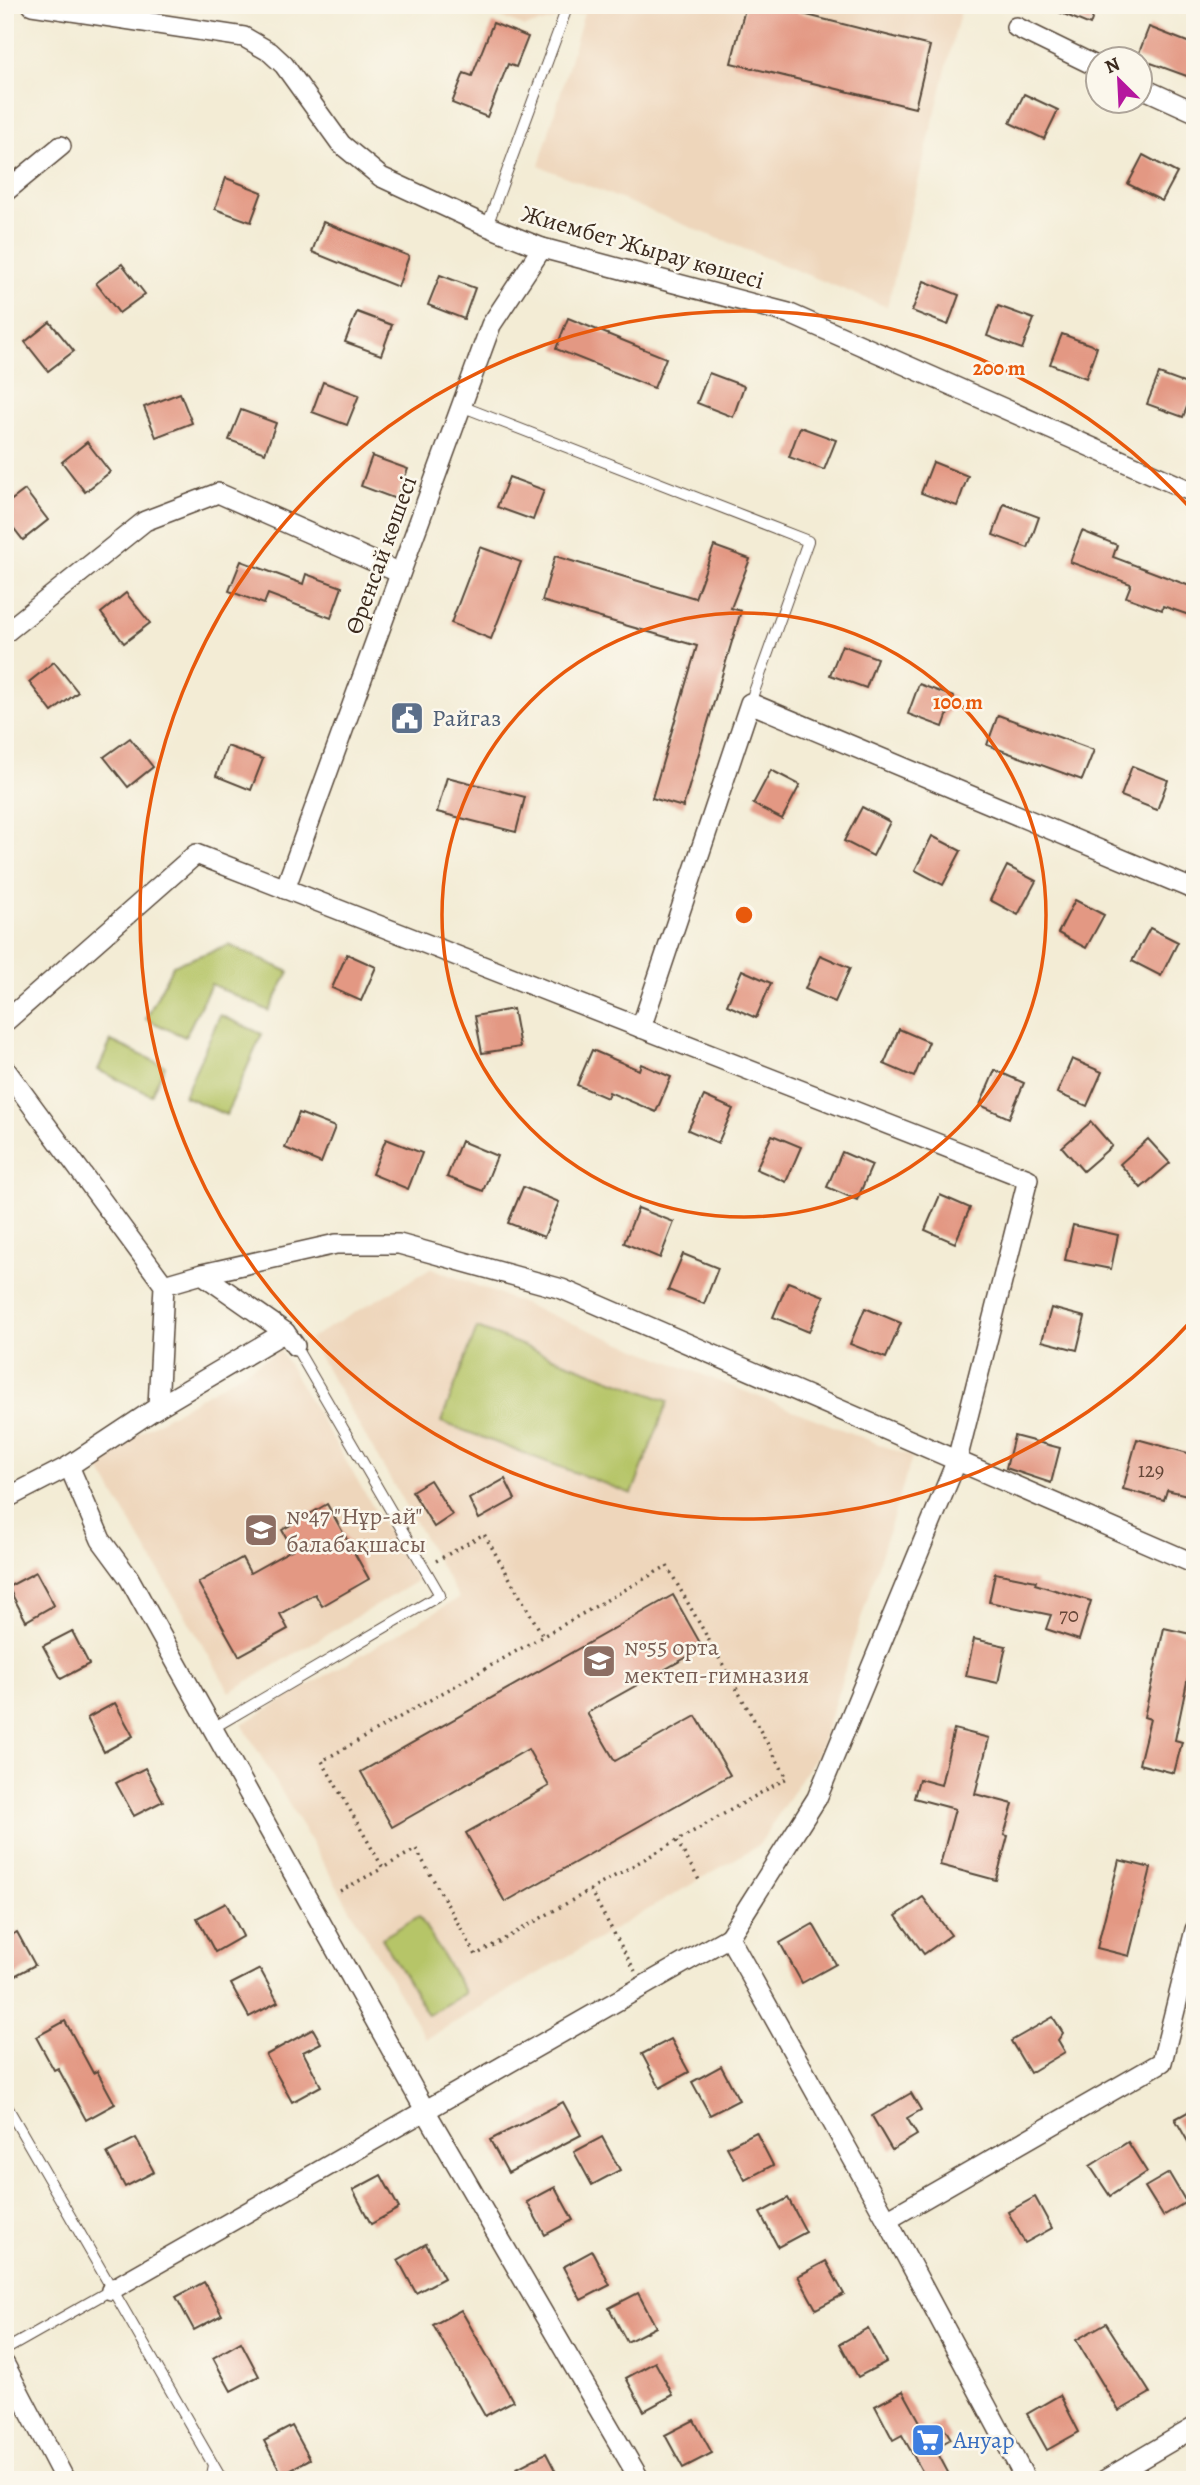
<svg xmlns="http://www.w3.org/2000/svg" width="1200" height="2485" font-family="Alegreya,serif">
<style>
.built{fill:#eed6bb}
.green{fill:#b6c568;stroke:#787843;stroke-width:2}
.building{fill:#e39883}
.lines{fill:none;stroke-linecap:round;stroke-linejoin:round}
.lane-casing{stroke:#574739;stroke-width:12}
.street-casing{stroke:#574739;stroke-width:22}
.path{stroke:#574739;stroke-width:3.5;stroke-dasharray:2 5;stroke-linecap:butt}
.lane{stroke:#fff;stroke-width:10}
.street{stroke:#fff;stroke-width:19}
.ring{fill:none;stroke:#e8590c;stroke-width:3.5}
.labels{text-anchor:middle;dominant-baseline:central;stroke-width:5;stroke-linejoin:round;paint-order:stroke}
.number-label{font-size:21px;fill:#654637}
.street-label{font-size:24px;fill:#3b2a1e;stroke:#fbf7ec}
.service-label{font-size:24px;fill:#4e5e75;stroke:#fbf7ec;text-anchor:start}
.education-label{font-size:24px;fill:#785e54;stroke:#fbf7ec;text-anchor:start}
.shop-label{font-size:24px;fill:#366cbe;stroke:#fbf7ec;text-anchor:start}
.centre{fill:#e8590c;stroke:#fbf7ec;stroke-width:3.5}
.ring-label{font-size:21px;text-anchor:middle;font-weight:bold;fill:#e8590c;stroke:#fbf7ec;stroke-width:5;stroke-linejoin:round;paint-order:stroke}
</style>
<rect width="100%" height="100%" fill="#fbf7ec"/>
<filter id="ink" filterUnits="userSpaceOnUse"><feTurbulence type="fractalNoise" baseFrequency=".0143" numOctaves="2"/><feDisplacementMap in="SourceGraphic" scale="14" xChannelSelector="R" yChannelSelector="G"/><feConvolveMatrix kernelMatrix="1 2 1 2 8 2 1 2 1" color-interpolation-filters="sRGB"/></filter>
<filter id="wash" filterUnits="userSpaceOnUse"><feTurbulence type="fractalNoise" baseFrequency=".00686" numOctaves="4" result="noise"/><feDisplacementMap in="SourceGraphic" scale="28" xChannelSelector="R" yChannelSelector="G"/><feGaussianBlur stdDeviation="1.57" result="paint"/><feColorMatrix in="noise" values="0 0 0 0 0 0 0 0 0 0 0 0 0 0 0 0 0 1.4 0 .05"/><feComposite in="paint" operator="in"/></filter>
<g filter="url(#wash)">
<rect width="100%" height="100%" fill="#f3ecd5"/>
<g class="built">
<path d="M470 5H962L887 307 539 166 584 13 525 27Z"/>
<path d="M432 1268 912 1457 820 1749 759 1845 426 2039 242 1724 459 1598 309 1339Z"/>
<path d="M280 1350 417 1581 230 1692 94 1460Z"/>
</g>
<g class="green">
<path d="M229 945 289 972 269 1011 211 984 185 1037 146 1019 173 965Z"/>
<path d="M220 1015 262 1034 226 1115 184 1096Z"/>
<path d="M111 1041 165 1066 151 1095 98 1070Z"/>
<path d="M477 1328 668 1401 632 1494 441 1422Z"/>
<path d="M419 1916 465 1993 428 2015 382 1938Z"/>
</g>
<g id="blocks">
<g class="building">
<path d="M746 5H784L783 9 930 46 915 108 731 63Z"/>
<path d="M1042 5H1097L1090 25Z"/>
<path d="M493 23 528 37 516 67 508 64 487 117 452 103 464 73 472 76Z"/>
<path d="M1149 27 1195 45V79L1137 58Z"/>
<path d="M1024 94 1058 110 1044 139 1010 123Z"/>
<path d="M1143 155 1177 173 1162 201 1128 184Z"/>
<path d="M226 178 262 192 251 222 215 209Z"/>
<path d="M323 222 409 256 398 287 312 252Z"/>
<path d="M122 264 145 294 119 313 96 283Z"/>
<path d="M440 275 475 288 464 319 428 305Z"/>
<path d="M924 281 959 295 948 325 912 311Z"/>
<path d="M998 306 1034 319 1022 349 987 336Z"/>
<path d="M357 312 392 325 381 355 345 342Z"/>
<path d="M568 318 666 358 654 388 556 349Z"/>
<path d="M50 322 74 351 48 371 25 342Z"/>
<path d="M1062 334 1097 347 1086 378 1050 364Z"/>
<path d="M709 373 744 386 733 417 697 403Z"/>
<path d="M1159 374 1195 387 1183 417 1147 404Z"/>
<path d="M323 382 359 395 347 425 312 412Z"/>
<path d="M180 393 192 423 156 437 144 407Z"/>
<path d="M241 410 276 423 265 453 229 440Z"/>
<path d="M800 427 836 440 824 470 789 457Z"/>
<path d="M87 442 110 472 85 492 62 462Z"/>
<path d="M372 456 408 469 396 499 361 486Z"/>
<path d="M933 462 968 476 957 506 921 493Z"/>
<path d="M509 477 544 490 533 520 497 507Z"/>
<path d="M25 490 48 520 23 540 5 517V505Z"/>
<path d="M1004 504 1039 517 1028 548 993 535Z"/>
<path d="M1082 531 1117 545 1113 557 1195 588V617L1163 606 1162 610 1126 597 1131 584 1070 562Z"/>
<path d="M714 546 750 559 731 608 741 611 683 807 652 798 697 646 542 601 555 556 695 598Z"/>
<path d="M480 547 521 562 491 639 451 623Z"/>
<path d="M241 561 303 584 306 574 342 587 331 618 268 594 264 604 229 591Z"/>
<path d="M126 593 150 623 124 643 101 613Z"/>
<path d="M842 645 877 658 866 688 830 675Z"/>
<path d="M54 662 78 692 52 712 29 682Z"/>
<path d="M919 684 954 697 943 727 908 714Z"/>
<path d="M998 715 1094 750 1082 780 987 745Z"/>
<path d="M130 738 153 767 128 787 104 757Z"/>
<path d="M227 746 263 759 251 790 216 776Z"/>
<path d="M1132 766 1168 780 1157 810 1121 796Z"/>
<path d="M771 770 800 785 782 819 753 804Z"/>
<path d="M447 777 525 797 516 832 437 812Z"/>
<path d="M862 807 890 822 873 856 844 841Z"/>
<path d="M932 836 961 851 943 885 915 870Z"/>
<path d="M1007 866 1036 881 1018 915 990 900Z"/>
<path d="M1075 900 1104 915 1086 948 1058 933Z"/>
<path d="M1150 928 1178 942 1161 976 1132 961Z"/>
<path d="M347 954 376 967 361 1001 332 988Z"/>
<path d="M820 955 850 968 835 1002 805 989Z"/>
<path d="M742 970 771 983 756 1018 727 1005Z"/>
<path d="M513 1009 520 1047 482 1053 475 1016Z"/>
<path d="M899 1029 929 1042 914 1077 884 1064Z"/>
<path d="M592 1050 639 1070 641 1064 671 1077 656 1112 609 1092 607 1098 577 1085Z"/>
<path d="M1072 1059 1102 1072 1087 1106 1057 1093Z"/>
<path d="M995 1070 1024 1083 1009 1118 980 1105Z"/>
<path d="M704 1096 733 1109 718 1143 688 1130Z"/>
<path d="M299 1113 335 1127 321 1163 285 1148Z"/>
<path d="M1091 1122 1112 1146 1083 1171 1062 1147Z"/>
<path d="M772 1135 801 1147 786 1182 756 1169Z"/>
<path d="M386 1139 422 1153 408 1189 372 1174Z"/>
<path d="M1148 1139 1170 1163 1141 1188 1120 1164Z"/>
<path d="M461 1141 497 1156 483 1191 447 1177Z"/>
<path d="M842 1152 872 1165 857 1200 827 1187Z"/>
<path d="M523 1187 559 1202 544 1237 508 1223Z"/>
<path d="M940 1195 970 1208 955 1243 925 1230Z"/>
<path d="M638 1208 674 1222 660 1258 624 1243Z"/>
<path d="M1073 1225 1118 1235 1111 1269 1065 1260Z"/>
<path d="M683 1254 718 1268 704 1304 668 1290Z"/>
<path d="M788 1282 824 1296 809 1332 773 1317Z"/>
<path d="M865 1308 901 1323 886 1358 850 1344Z"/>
<path d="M1051 1308 1085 1317 1077 1350 1042 1341Z"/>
<path d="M1014 1436 1060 1448 1051 1483 1006 1468Z"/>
<path d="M1137 1439 1195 1455V1497L1167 1490 1164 1500 1123 1489Z"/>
<path d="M505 1479 515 1499 479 1519 469 1499Z"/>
<path d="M430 1480 452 1515 434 1527 412 1491Z"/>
<path d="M327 1504 369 1579 322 1606 315 1594 280 1614 288 1629 239 1656 198 1583 242 1558 250 1573 293 1549 282 1530Z"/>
<path d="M36 1572 54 1605 26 1621 8 1587Z"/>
<path d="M995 1573 1036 1581 1035 1584 1091 1601 1079 1640 1046 1629 1051 1615 989 1602Z"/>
<path d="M673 1595 703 1648 587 1713 615 1761 696 1716 730 1775 505 1902 466 1833 549 1786 528 1749 392 1827 361 1772Z"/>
<path d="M1164 1628 1195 1635V1674L1189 1672 1175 1740 1182 1742 1174 1773 1139 1764 1150 1719 1144 1717Z"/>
<path d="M72 1631 89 1664 61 1679 43 1646Z"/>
<path d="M974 1639 1006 1646 998 1683 966 1676Z"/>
<path d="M115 1703 133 1736 104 1752 87 1718Z"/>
<path d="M954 1729 989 1738 975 1794 1013 1804 1004 1835 1008 1836 996 1880 940 1865 955 1809 914 1798 919 1779 941 1785Z"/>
<path d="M145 1768 163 1801 134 1816 116 1783Z"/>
<path d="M1119 1860 1151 1868 1129 1956 1097 1948Z"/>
<path d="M923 1897 951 1935 924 1954 896 1916Z"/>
<path d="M226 1903 243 1936 215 1952 197 1918Z"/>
<path d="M813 1924 836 1964 802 1983 780 1943Z"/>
<path d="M17 1932 35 1965 5 1981V1938Z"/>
<path d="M260 1969 278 2002 249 2017 231 1984Z"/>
<path d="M1053 2017 1063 2033 1058 2040 1065 2052 1030 2073 1011 2041Z"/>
<path d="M65 2021 93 2073 97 2071 115 2104 86 2120 58 2068 54 2070 36 2037Z"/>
<path d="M313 2029 321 2043 303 2052 321 2086 292 2102 266 2055Z"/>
<path d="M671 2039 689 2072 660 2088 642 2054Z"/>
<path d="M721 2066 739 2100 710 2115 692 2082Z"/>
<path d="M911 2093 921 2110 907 2118 917 2135 892 2150 872 2116Z"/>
<path d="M563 2102 581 2135 508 2173 490 2140Z"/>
<path d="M1195 2108V2154L1175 2119Z"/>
<path d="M756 2132 773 2165 745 2180 727 2147Z"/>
<path d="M602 2137 620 2170 592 2185 574 2152Z"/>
<path d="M136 2138 154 2172 125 2187 107 2153Z"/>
<path d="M1128 2142 1147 2172 1110 2196 1090 2166Z"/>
<path d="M1169 2173 1186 2202 1163 2216 1145 2187Z"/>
<path d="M381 2175 399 2208 371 2224 353 2190Z"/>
<path d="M555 2187 573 2220 545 2235 527 2202Z"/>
<path d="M1035 2197 1052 2228 1025 2243 1008 2212Z"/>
<path d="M788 2198 806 2232 778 2247 760 2213Z"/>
<path d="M426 2244 444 2278 416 2293 398 2260Z"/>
<path d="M592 2251 610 2285 581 2300 563 2267Z"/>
<path d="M826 2261 844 2294 816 2309 798 2276Z"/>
<path d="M204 2282 222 2315 194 2330 176 2297Z"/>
<path d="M638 2293 656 2327 627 2342 609 2308Z"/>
<path d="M461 2310 513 2401 485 2416 433 2325Z"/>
<path d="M1106 2323 1150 2393 1119 2411 1076 2340Z"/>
<path d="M868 2328 886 2362 858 2377 840 2344Z"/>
<path d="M241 2342 259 2376 231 2391 213 2358Z"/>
<path d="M655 2362 673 2395 644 2411 626 2378Z"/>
<path d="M903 2391 925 2431 941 2422 951 2439 935 2448 952 2480H927L902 2435 893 2440 875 2406Z"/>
<path d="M1060 2395 1079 2432 1047 2450 1027 2414Z"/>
<path d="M694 2420 712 2453 683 2468 665 2435Z"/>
<path d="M292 2426 310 2459 282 2474 264 2441Z"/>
<path d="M546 2453 560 2480H523L517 2468Z"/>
</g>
</g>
</g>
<g filter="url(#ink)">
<use href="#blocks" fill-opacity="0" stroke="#574739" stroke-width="2"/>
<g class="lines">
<g class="lane-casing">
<g id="lane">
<path d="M487 226 568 5"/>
<path d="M461 406 808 541 750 703"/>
<path d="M213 1728 440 1595 295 1346"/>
<path d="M5 2103 222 2480"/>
<path d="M5 2350 111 2290"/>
<path d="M210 2480 213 2465"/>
</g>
</g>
<g class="street-casing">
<g id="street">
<path d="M32 5 244 37 270 52 284 65 341 144 381 177 487 226 542 248 788 313 1195 493"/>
<path d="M1016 27 1098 67"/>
<path d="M1140 87 1195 112"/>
<path d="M5 192 61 146"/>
<path d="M5 633 145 521 218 493 400 573"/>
<path d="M285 889 491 325 542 248"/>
<path d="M5 1022 196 854 1028 1179 957 1460 817 1798 729 1937 887 2220 1026 2480"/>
<path d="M641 1028 750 703 1195 890"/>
<path d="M5 1069 164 1285 158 1407 69 1466 101 1540 129 1578 425 2110 640 2480"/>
<path d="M202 1274 336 1244H399L562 1289 1195 1564"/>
<path d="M164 1285 202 1274 285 1332"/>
<path d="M158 1407 285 1332 295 1346"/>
<path d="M5 1499 69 1466"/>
<path d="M887 2220 1162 2062 1195 1930"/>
<path d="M111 2290 729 1937"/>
<path d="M5 2365 65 2480"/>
<path d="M1105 2480 1195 2427"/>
</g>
</g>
<g class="path">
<path d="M436 1561 484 1534 543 1636"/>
<path d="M667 1566 787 1778 476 1955 416 1849 383 1868 322 1761Z"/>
<path d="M677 1841 699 1880"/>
<path d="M590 1890 635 1971"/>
<path d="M340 1891 383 1868"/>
</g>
<use href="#lane" class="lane"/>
<use href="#street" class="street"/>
</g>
</g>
<g class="ring">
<circle cx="744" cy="915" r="302"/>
<path d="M1193 1319A604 604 0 1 1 1193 511"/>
</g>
<defs>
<g id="civic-square" transform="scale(1.75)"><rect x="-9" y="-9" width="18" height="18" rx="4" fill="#5c6f8a" stroke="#fbf7ec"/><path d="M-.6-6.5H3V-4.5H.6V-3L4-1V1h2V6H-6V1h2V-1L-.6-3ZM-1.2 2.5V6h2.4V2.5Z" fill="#fff"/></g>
<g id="school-square" transform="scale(1.75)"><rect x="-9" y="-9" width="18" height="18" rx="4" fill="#8d6e63" stroke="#fbf7ec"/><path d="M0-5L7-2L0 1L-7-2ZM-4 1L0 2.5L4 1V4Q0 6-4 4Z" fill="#fff"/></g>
<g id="supermarket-square" transform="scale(1.75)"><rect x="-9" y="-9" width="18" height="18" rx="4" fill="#3f7fe0" stroke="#fbf7ec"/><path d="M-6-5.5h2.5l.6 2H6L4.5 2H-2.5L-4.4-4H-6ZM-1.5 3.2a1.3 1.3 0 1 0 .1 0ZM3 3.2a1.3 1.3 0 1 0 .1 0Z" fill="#fff"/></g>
</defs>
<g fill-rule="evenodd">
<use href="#civic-square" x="407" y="718"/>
<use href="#school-square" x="261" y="1530"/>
<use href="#school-square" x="599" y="1661"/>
<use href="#supermarket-square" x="928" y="2440"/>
</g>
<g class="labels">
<g class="number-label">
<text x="1151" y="1470">129</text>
<text x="1069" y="1615">70</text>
</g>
<g class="street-label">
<text transform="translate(643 247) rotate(16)">Жиембет Жырау көшесі</text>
<text transform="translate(381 555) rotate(-70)">Өренсай көшесі</text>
</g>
<g class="service-label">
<text x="432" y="718">Райгаз</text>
</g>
<g class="education-label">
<text x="286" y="1516">№47 "Нұр-ай"<tspan x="286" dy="28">балабақшасы</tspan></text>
<text x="624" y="1647">№55 орта<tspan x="624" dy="28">мектеп-гимназия</tspan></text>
</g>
<g class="shop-label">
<text x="953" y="2440">Ануар</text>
</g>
</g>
<circle cx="744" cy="915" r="10" class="centre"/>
<g class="ring-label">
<text x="999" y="375">200 m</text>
<text x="958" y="709">100 m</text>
</g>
<rect width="1200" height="2485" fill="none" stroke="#fbf7ec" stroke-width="28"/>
<g transform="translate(1119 80) rotate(336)"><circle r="33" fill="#fbf7ec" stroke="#aea59a" stroke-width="2"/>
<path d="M0-5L12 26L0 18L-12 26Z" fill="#b5179e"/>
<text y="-10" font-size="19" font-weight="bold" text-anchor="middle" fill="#3b2a1e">N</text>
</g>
</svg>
